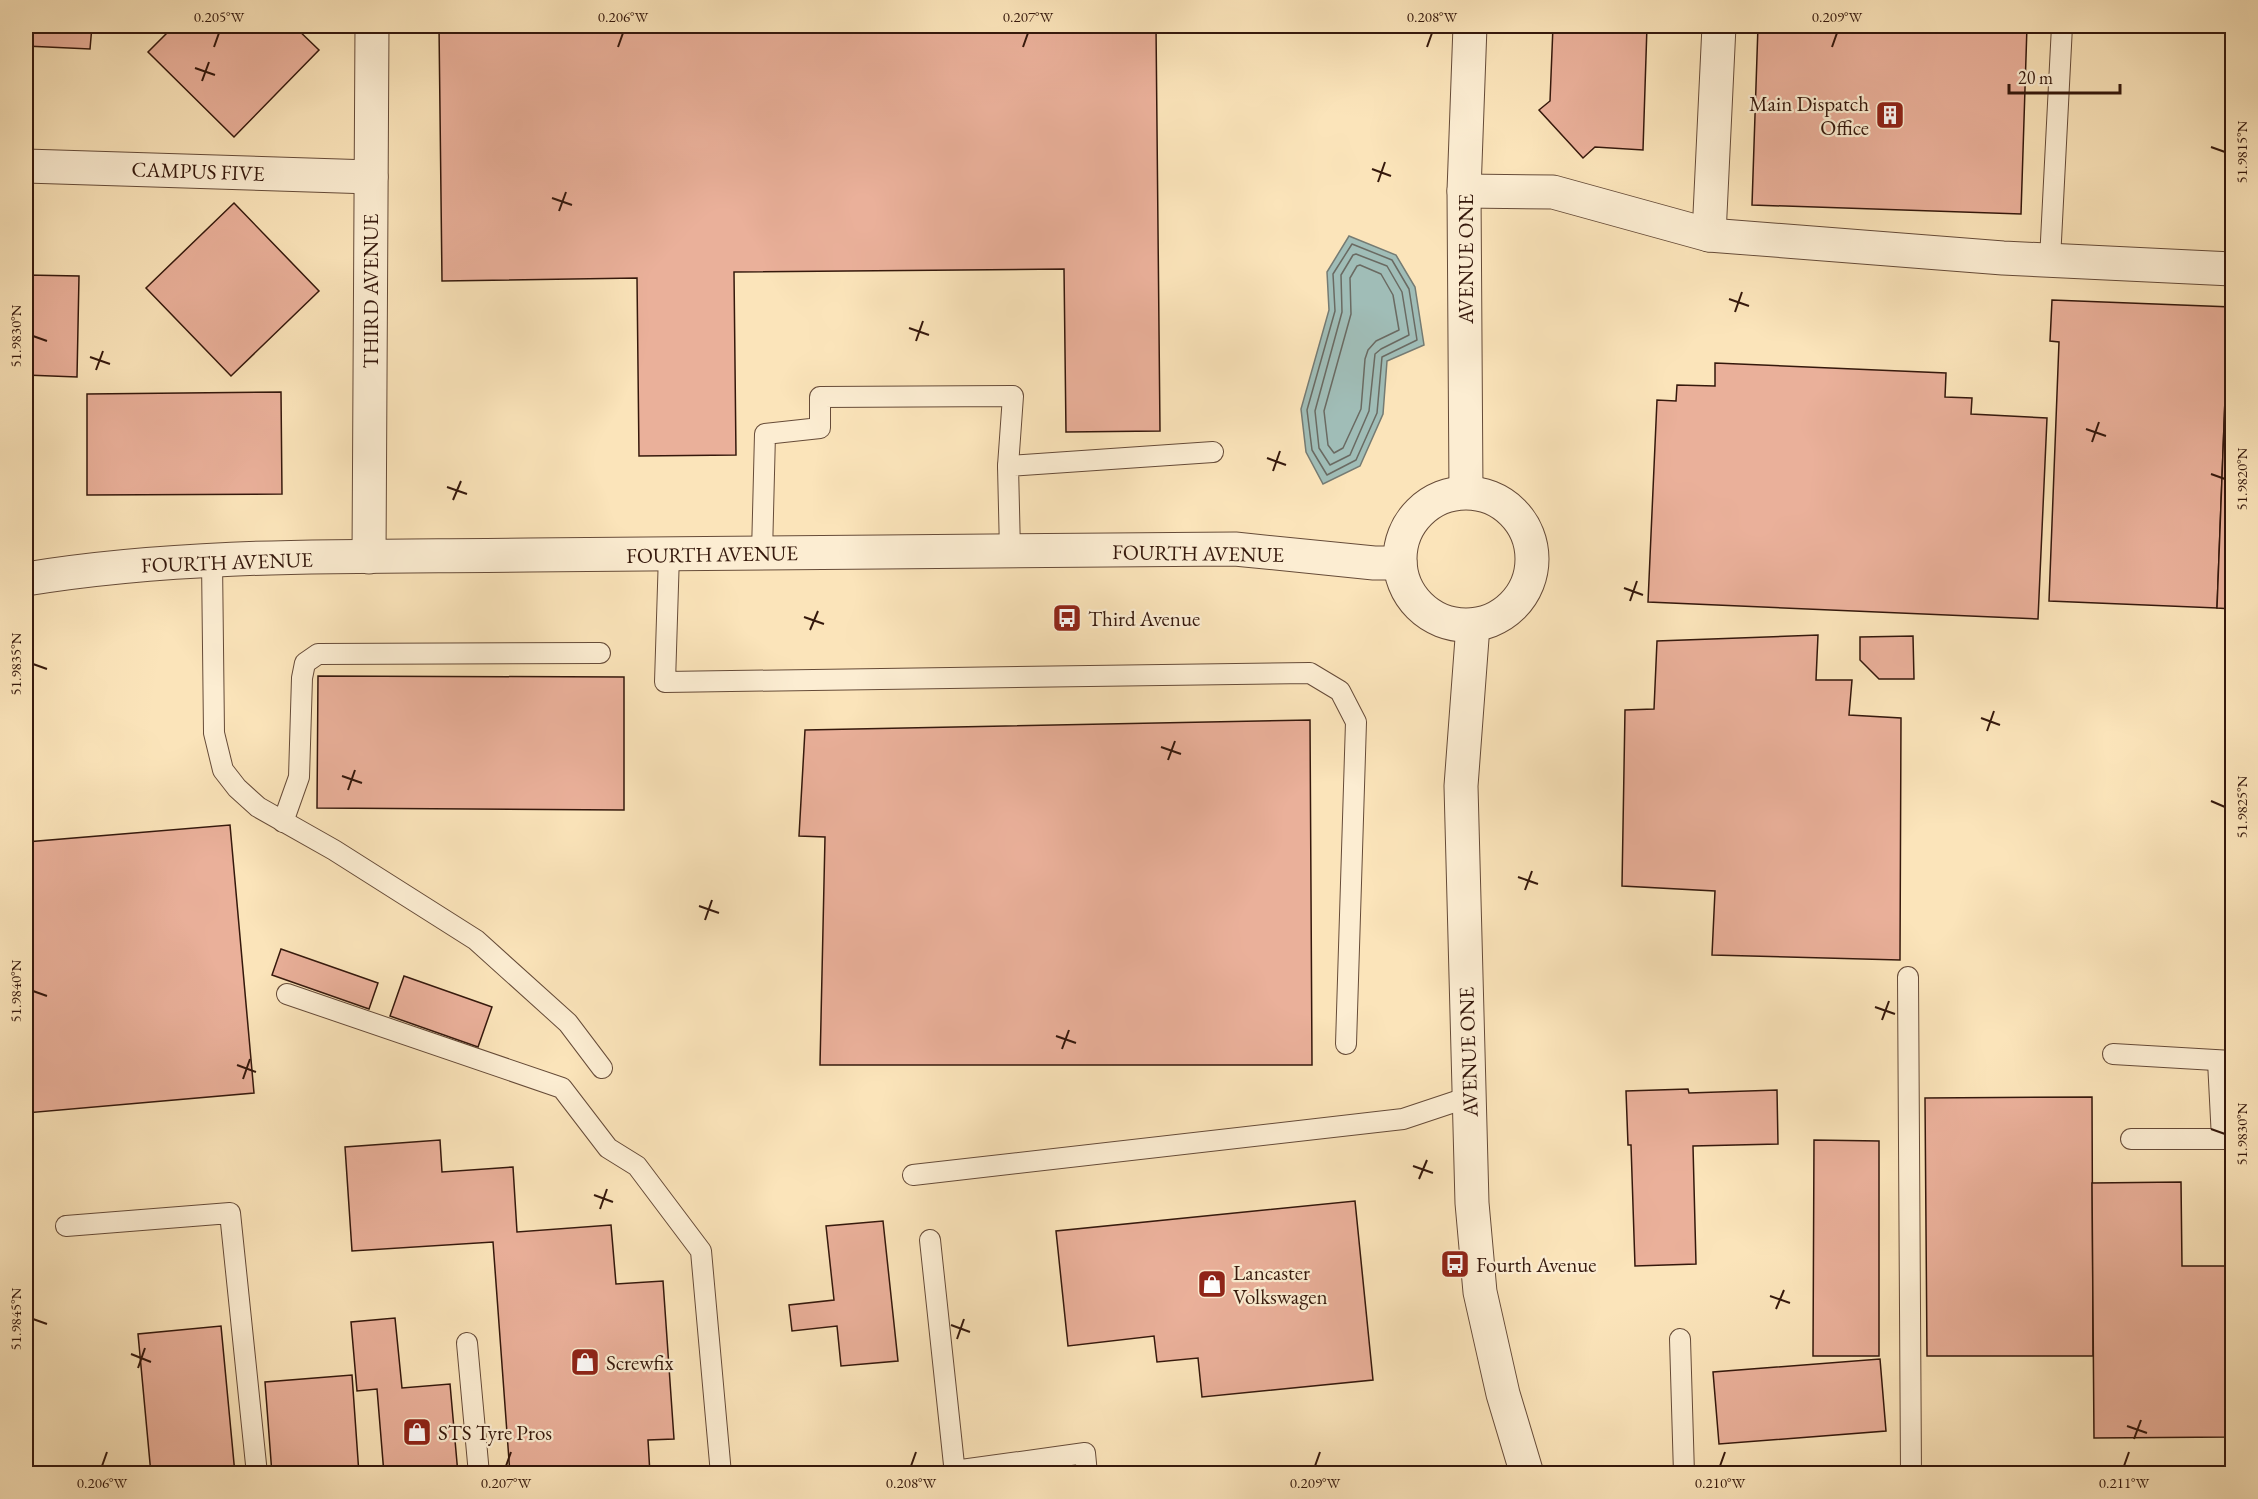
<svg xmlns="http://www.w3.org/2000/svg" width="2258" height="1499" font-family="'EB Garamond',serif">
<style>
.water{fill:#a0bdb7;stroke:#757b73;stroke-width:1.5}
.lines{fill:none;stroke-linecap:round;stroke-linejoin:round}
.shore{stroke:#6a6a62;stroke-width:1.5}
.building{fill:#eab09a;stroke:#35180c;stroke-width:1.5}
.service-casing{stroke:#664b38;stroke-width:22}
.minor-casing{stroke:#664b38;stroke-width:35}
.service{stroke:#fcedd2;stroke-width:20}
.minor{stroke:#fcedd2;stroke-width:33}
.ticks{fill:none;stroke:#35180c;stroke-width:2}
.labels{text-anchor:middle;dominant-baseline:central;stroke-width:4.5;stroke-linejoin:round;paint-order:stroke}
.poi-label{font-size:21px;fill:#35180c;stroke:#fcedd2;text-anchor:start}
.street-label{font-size:21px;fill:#35180c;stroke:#fcedd2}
.neatline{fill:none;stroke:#35180c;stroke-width:2}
.ticks-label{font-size:15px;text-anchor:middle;fill:#35180c}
</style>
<rect width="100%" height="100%" fill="#fbe4ba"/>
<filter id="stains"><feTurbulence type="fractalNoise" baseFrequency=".00333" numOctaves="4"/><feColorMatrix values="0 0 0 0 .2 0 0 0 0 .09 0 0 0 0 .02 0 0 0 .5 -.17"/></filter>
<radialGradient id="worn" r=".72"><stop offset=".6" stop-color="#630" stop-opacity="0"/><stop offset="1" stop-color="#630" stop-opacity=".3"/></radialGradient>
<path class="water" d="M1349 236 1396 255 1415 287 1424 345 1387 361 1383 414 1360 466 1323 484 1306 452 1301 409 1329 310 1327 272Z"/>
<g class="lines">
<g class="shore">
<path d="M1352 244 1392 260 1409 289 1417 340 1382 357 1377 413 1356 460 1327 475 1312 450 1307 410 1335 311 1333 274Z"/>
<path d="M1356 254 1387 266 1402 292 1409 335 1381 349 1375 354 1369 411 1350 455 1330 465 1319 448 1315 411 1342 312 1341 275 1353 255Z"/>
<path d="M1360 265 1381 274 1393 295 1399 330 1376 341 1368 350 1365 359 1361 409 1343 448 1334 453 1328 445 1324 411 1351 314 1350 278 1357 266Z"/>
</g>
</g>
<g class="building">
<path d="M26 26H92L90 49 26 46Z"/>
<path d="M174 26H294L319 50 234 137 148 52Z"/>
<path d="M439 26H1156L1160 431 1066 432 1064 269 734 272 736 455 639 456 637 278 442 281Z"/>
<path d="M1553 26H1647L1643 150 1595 147 1583 158 1539 110 1550 101Z"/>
<path d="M1758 26H2027L2021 214 1752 205Z"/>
<path d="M234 203 319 291 231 376 146 288Z"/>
<path d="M26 275 79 276 77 377 26 375Z"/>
<path d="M2052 300 2232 307V347H2227L2217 608 2049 601 2059 342 2050 341Z"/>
<path d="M2227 347H2232V609L2217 608Z"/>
<path d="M1715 363 1946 373 1945 397 1972 398 1971 414 2047 418 2038 619 1648 602 1657 400 1676 401 1677 385 1715 386Z"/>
<path d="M281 392 282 494 87 495V394Z"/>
<path d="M1818 635 1816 680H1852L1849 715 1901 718 1900 960 1712 955 1715 891 1622 886 1625 710 1654 709 1657 641Z"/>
<path d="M1913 636 1914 679H1879L1860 660V637Z"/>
<path d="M318 676 624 677V810L317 808Z"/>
<path d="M1310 720 1312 1065H820L825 837 799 836 805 730Z"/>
<path d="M230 825 254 1093 26 1113V842Z"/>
<path d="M281 949 378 983 369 1009 272 975Z"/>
<path d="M404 976 492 1007 478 1047 390 1016Z"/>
<path d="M1688 1089 1689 1093 1777 1090 1778 1144 1693 1146 1696 1264 1635 1266 1631 1145H1628L1626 1091Z"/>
<path d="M2092 1097 2093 1356H1927L1925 1098Z"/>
<path d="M440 1140 442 1172 513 1167 517 1232 611 1225 616 1284 663 1281 674 1439 648 1440 650 1474H510L493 1242 352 1251 345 1147Z"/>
<path d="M1814 1140 1879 1141V1356H1813Z"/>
<path d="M2181 1182 2182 1266H2232V1437L2094 1438 2092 1183Z"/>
<path d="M1355 1201 1373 1380 1202 1397 1198 1358 1157 1362 1154 1336 1068 1346 1056 1231Z"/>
<path d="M883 1221 898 1361 841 1366 837 1326 792 1331 789 1305 834 1300 826 1226Z"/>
<path d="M395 1318 402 1388 450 1384 458 1474H384L377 1389 357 1391 351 1322Z"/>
<path d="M221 1326 235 1474H151L138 1334Z"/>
<path d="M1880 1359 1886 1431 1719 1444 1713 1372Z"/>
<path d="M352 1375 359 1474H272L265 1382Z"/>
</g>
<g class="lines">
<g class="service-casing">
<g id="service">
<path d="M2050 260 2062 26"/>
<path d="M1010 551 1008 466 1213 452"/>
<path d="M762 553 765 434 820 428V397L1013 396 1008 466"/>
<path d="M669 554 665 682 1310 673 1340 691 1356 722 1346 1044"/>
<path d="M212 561 214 733 223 770 237 788 258 807 334 850 476 940 568 1023 602 1068"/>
<path d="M283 822 299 777 302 678 305 663 318 654 600 653"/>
<path d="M1908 977 1911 1474"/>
<path d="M287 994 562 1088 608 1148 637 1166 701 1251 721 1474"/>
<path d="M2113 1054 2232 1061"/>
<path d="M2218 1061 2222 1139H2232"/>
<path d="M2131 1139H2222"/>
<path d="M913 1175 1403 1119 1469 1097"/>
<path d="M66 1226 230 1213 257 1474"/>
<path d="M930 1240 955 1474"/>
<path d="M1680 1339 1684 1474"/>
<path d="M467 1343 479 1474"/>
<path d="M954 1471 1085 1453 1087 1474"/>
</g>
</g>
<g class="minor-casing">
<g id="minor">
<path d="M26 166 371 177"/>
<path d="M1464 191 1553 192 1709 235 2003 258 2232 269"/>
<path d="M1709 235 1719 26"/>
<path d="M1466 492 1464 191 1470 26"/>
<circle cx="1466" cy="559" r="66"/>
<path d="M369 557 372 26"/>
<path d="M26 579C191 552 362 557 529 555 764 553 1000 551 1235 549L1374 563H1400"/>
<path d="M1473 625 1461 786 1472 1203 1480 1292 1503 1394 1527 1474"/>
</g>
</g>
<use href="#service" class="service"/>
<use href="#minor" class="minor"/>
</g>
<path class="ticks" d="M214 47 219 33M618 47 623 33M1023 47 1028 33M1427 47 1432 33M1832 47 1837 33M195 68 215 75M202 81 209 62M2211 147 2225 152M1372 169 1391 176M1378 182 1385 162M552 198 572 205M559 211 566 192M1729 299 1749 306M1735 312 1742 292M909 328 929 335M33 336 47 341M916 341 923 321M90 357 110 364M96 370 103 351M2086 429 2106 436M2092 442 2099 422M1267 458 1286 465M1273 471 1280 451M2211 474 2225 479M447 487 467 494M453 500 461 481M1624 588 1643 595M1630 601 1637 581M804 617 824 624M810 630 818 611M33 664 47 669M1981 718 2000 725M1987 731 1994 711M1161 747 1181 754M1168 760 1175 741M342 776 362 783M348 790 355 770M2211 801 2225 807M1518 877 1538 884M1525 890 1532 871M699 906 719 913M705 920 712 900M33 991 47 996M1875 1007 1895 1014M1882 1020 1889 1001M1056 1036 1076 1043M1062 1049 1069 1030M237 1065 256 1072M243 1079 250 1059M2211 1129 2225 1134M1413 1166 1433 1173M1419 1179 1427 1160M594 1195 613 1202M600 1209 607 1189M1770 1296 1790 1303M1776 1309 1784 1290M33 1319 47 1324M951 1325 970 1332M957 1339 964 1319M131 1354 151 1362M138 1368 145 1348M2127 1426 2147 1433M2134 1439 2141 1420M102 1466 107 1452M506 1466 511 1452M911 1466 916 1452M1315 1466 1320 1452M1720 1466 1725 1452M2124 1466 2129 1452"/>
<defs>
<g id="building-square" transform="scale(1.5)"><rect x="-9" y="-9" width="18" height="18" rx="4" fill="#8f2418" stroke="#fcedd2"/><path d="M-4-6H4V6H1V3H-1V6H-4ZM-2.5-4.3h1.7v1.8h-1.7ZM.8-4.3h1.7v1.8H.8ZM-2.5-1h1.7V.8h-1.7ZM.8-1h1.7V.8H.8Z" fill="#fff"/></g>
<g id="bus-square" transform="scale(1.5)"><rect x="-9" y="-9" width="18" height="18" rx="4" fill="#8f2418" stroke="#fcedd2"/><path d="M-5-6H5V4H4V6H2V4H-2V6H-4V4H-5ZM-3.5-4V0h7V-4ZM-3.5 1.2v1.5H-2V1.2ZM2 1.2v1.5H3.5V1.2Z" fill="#fff"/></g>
<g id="shop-square" transform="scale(1.5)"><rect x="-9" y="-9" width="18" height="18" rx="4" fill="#8f2418" stroke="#fcedd2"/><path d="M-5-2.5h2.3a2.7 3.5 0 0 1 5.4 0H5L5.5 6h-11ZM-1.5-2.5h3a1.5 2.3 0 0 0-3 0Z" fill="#fff"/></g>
</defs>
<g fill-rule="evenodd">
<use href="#building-square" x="1890" y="115"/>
<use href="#bus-square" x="1067" y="618"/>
<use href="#bus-square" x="1455" y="1264"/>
<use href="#shop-square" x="1212" y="1284"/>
<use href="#shop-square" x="585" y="1362"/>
<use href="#shop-square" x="417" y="1432"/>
</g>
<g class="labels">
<g class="poi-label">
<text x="1869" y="103" text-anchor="end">Main Dispatch<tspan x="1869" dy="24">Office</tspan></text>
<text x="1088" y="618">Third Avenue</text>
<text x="1476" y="1264">Fourth Avenue</text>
<text x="1233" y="1272">Lancaster<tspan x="1233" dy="24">Volkswagen</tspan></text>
<text x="606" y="1362">Screwfix</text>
<text x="438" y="1432">STS Tyre Pros</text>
</g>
<g class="street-label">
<text transform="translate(198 171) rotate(2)">CAMPUS FIVE</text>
<text transform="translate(1465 259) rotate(-90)">AVENUE ONE</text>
<text transform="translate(370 291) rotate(-90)">THIRD AVENUE</text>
<text transform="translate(1198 553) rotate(1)">FOURTH AVENUE</text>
<text transform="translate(712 554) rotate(-1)">FOURTH AVENUE</text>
<text transform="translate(227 562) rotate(-2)">FOURTH AVENUE</text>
<text transform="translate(1468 1052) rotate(-92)">AVENUE ONE</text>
</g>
</g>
<rect width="2258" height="1499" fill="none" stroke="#fbe4ba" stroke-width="66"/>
<path d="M2009 84v9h111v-9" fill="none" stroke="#35180c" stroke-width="3"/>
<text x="2018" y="84" font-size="18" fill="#35180c" stroke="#fcedd2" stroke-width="4.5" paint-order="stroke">20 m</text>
<rect x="33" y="33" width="2192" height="1433" class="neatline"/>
<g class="ticks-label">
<text x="219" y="22">0.205°W</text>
<text x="623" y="22">0.206°W</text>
<text x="1028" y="22">0.207°W</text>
<text x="1432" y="22">0.208°W</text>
<text x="1837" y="22">0.209°W</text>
<text transform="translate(2242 152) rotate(-90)" y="5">51.9815°N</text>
<text transform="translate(16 336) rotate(-90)" y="5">51.9830°N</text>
<text transform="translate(2242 479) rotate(-90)" y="5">51.9820°N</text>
<text transform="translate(16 664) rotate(-90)" y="5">51.9835°N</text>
<text transform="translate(2242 807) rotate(-90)" y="5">51.9825°N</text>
<text transform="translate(16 991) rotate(-90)" y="5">51.9840°N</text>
<text transform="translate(2242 1134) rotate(-90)" y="5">51.9830°N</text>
<text transform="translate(16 1319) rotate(-90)" y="5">51.9845°N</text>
<text x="102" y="1488">0.206°W</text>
<text x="506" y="1488">0.207°W</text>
<text x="911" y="1488">0.208°W</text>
<text x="1315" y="1488">0.209°W</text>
<text x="1720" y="1488">0.210°W</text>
<text x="2124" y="1488">0.211°W</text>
</g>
<rect width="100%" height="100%" filter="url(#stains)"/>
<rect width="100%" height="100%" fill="url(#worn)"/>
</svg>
